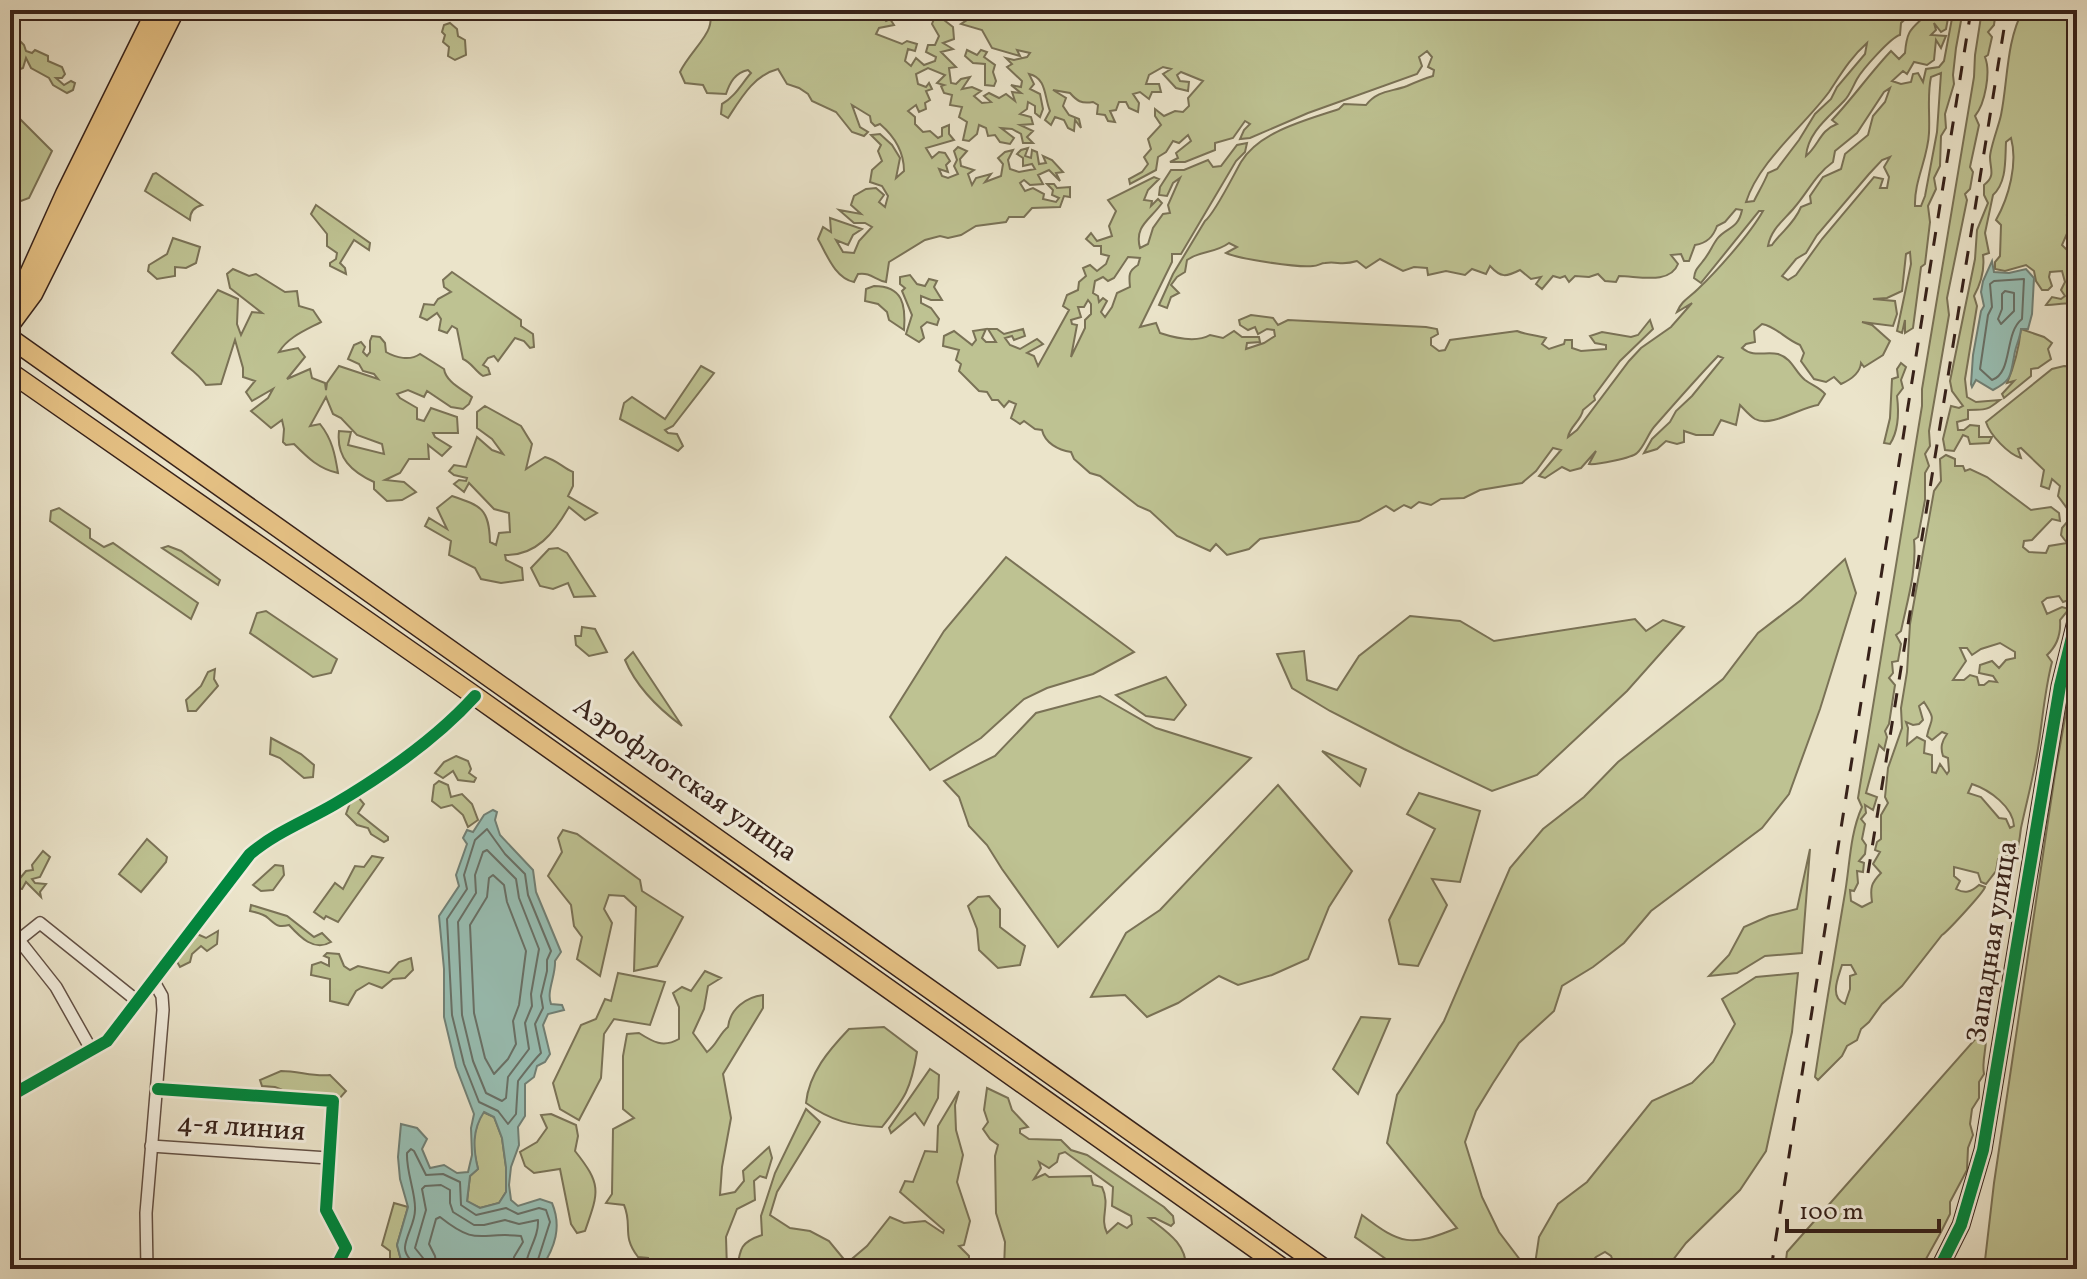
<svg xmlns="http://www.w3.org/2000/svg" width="2087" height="1279" font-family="Vollkorn,serif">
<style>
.green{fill:#bec292;stroke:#7a7256;stroke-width:2;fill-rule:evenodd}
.water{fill:#98bfb4;stroke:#718076;stroke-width:2;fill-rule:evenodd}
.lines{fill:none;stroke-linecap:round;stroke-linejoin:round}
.shore{stroke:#687067;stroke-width:2}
.street-casing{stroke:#645246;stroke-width:14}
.secondary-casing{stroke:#37221a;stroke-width:19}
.primary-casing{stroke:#37221a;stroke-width:21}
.street{stroke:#f2eddd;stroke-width:11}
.secondary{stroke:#f2eddd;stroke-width:16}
.primary{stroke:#e6c285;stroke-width:18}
.rail{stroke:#37221a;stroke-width:3;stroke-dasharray:14 14;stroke-linecap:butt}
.cycleway-casing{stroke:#f2eddd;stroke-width:17}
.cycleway{stroke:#00873e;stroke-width:12}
.labels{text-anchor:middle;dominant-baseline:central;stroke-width:6;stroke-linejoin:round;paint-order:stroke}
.street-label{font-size:28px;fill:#37221a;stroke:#f2eddd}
</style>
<rect width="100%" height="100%" fill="#ebe4ca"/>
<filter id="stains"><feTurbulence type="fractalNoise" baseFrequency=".0025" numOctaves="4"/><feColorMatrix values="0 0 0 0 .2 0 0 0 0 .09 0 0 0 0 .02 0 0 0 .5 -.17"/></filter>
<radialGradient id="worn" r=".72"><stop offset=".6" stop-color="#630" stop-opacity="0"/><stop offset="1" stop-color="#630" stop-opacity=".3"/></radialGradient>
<g class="green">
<path d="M715 10H889L881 15 886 21 890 19 894 25 879 28 876 34 902 44 907 41 917 44 915 51 908 49 905 61 911 66 916 58 924 65 935 61 936 57 926 52 928 45H935L939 36 932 24 936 14 935 10H951L953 16 944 20 953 27 954 39 943 43 953 49 941 52 956 67 949 68 951 83 956 84 961 79 970 77 962 89 972 87 981 91 974 96 982 103 991 102 984 96 989 93 999 98 1006 94 1015 101 1012 92 1021 93 1011 85 1021 87 1022 81 1007 67 1012 64 1006 58 1014 60 1027 57 1030 53 1017 50 1020 56 992 48 982 30 961 24 970 18 963 10H1915L1901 23 1900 35C1891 37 1862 70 1857 79 1853 86 1850 95 1844 101 1829 117 1808 132 1806 156 1819 145 1820 130 1837 124L1832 120C1853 98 1870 73 1891 51L1899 59 1905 53C1907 28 1912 29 1928 13L1934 14 1936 10H1963L1956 48 1953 75 1954 84 1945 114 1946 128 1941 136 1940 166 1934 178 1936 189 1928 206 1930 222 1925 264 1921 267 1913 328 1905 333V320L1902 333 1897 331 1911 264 1910 252 1906 254 1902 291 1887 298 1873 299 1895 301 1897 314 1893 326 1862 322 1872 325 1890 341 1883 355 1864 367 1861 363C1860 374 1850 380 1841 384L1834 377 1826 382 1814 379 1801 361 1804 353 1800 345C1785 339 1777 327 1762 324L1754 331 1755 342 1746 344 1742 348C1754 358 1765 351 1778 354 1793 359 1794 371 1805 380 1813 386 1819 387 1825 394L1818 405C1801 407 1771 428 1755 419 1750 416 1744 409 1740 405L1736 425 1721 420 1713 435H1696L1684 431V442L1677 444 1666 441 1657 449 1644 453 1652 439 1670 422 1676 411 1692 396 1723 358 1718 356C1696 379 1675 403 1654 427 1648 434 1644 447 1637 453 1632 458 1596 465 1589 464L1596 451 1581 468 1570 471 1562 467 1545 478 1539 476 1561 450 1553 448 1536 471 1522 483 1480 490 1464 498 1441 499 1431 505 1419 502 1411 508 1404 505 1394 511 1386 506 1359 521 1260 539 1249 549 1227 555 1216 544 1210 551 1177 536 1150 511 1138 506 1100 476 1090 473 1074 459 1071 452C1058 450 1045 443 1042 430L1035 429 1024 421 1020 424 1011 418 1016 404 1009 401 1004 407 998 400H992L987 392 979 391 959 371 961 364 956 360 959 350 943 346 944 336 954 331 972 345 976 340 973 331 986 329 982 338 986 342H996L988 329H997L1004 334 1023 329 1025 336 1014 340 1012 336 1005 338 1010 345 1020 349 1037 339 1043 344 1027 353 1034 356 1038 366 1069 310 1063 306 1067 295 1078 290 1079 282 1086 276 1083 268 1090 265 1097 271 1106 264 1109 256 1101 254V246H1094L1086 239 1091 233 1097 241 1112 236 1109 226 1116 211 1108 200 1154 177 1159 179 1148 190 1144 200 1152 201 1151 206 1158 199 1162 203C1150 220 1134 226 1140 248L1148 244 1153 228 1163 214 1170 213 1168 205 1180 178 1173 183 1167 196 1159 195 1160 187 1171 170H1184L1208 160 1213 167 1221 166 1237 145 1247 143 1245 152 1236 161 1181 254H1172V262L1140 327 1156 323 1160 333C1175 338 1196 343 1210 335L1223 338 1234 331 1242 337H1259L1260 342 1247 343 1246 349 1264 343 1275 336 1274 330 1267 329 1258 334 1255 327 1248 330 1240 325 1239 320 1251 315 1273 318 1278 325 1288 320 1426 327 1437 329 1438 334 1431 338V345L1439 351 1445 350 1450 340 1517 331C1526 335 1536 335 1546 338L1542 344 1549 349 1564 344 1565 340H1572V348L1581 351 1606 349V345L1595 343 1590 336 1602 332 1631 337 1638 335 1650 320 1653 329 1620 361 1594 396 1595 400 1583 410C1581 421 1570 426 1568 437L1577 430 1629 361 1641 348 1671 327 1692 303 1677 312C1682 300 1689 298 1698 289 1717 271 1750 234 1763 211H1759L1701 283 1694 278C1695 269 1698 268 1703 261 1709 254 1712 246 1717 239 1726 227 1738 230 1742 210L1736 209 1725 222 1717 226C1713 237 1707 243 1695 245L1689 261H1684L1681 254 1671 255 1678 264C1670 285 1638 276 1619 276L1616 282 1605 281 1598 274 1589 277 1575 276 1569 282 1565 276 1560 278 1553 276 1542 289 1536 284 1541 277 1531 279 1520 270C1506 277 1501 278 1490 266L1486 274 1472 269 1465 275 1446 271 1428 275 1427 268 1414 267 1403 271 1380 259 1366 268 1357 261C1341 266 1338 261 1325 263 1321 263 1318 266 1313 266 1299 268 1239 259 1226 253L1237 247 1229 243C1214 254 1201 250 1187 260L1185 272 1177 277 1171 285 1179 293 1171 297 1167 308 1159 305 1173 274 1205 221C1215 213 1233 176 1241 162 1260 131 1307 120 1339 109L1344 104 1366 105C1378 90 1391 92 1407 86 1416 82 1423 79 1433 76L1434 70 1428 67 1432 57 1427 51 1419 57 1422 66 1417 74 1308 113 1250 138 1240 139 1244 130 1250 124 1245 121 1233 138 1215 143V150L1185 162H1170L1178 158 1176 153 1191 141 1188 135 1179 143 1173 141 1166 152 1158 157 1156 170 1130 184 1129 179 1142 172 1148 164 1144 157 1151 149 1148 139 1161 125 1155 116V109L1164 116 1175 111 1183 112 1189 106 1188 98 1203 81 1181 72 1177 75 1180 81 1189 82 1188 91 1176 88 1163 74 1171 69 1163 67 1149 75 1146 84H1159L1161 92H1152L1149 99 1140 92 1133 94 1139 103 1138 112 1129 108 1126 102H1119L1116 110 1110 111 1115 122 1108 121 1105 115 1097 114 1098 105 1093 102C1081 104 1077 101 1070 93L1053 90 1066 98 1063 106 1069 115 1079 119 1081 128 1075 120 1074 131 1068 128 1064 120 1055 117 1051 125 1045 120 1050 111C1044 97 1047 78 1029 74L1034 84 1030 89 1040 94 1043 109 1040 117 1035 113V106L1028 102 1027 109 1020 114 1031 117 1033 124 1020 125 1033 131 1027 137 1033 143H1023L1021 134 1012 129 1001 128 1014 138 1010 144 1000 142 995 135 988 136 986 128 979 125 977 134 969 141 963 140 967 122 959 117 962 107 950 105 952 95 944 93 941 86 944 85 937 83 945 75 928 68 916 74 918 84 926 87 929 83 932 89 926 91 930 100 925 103 926 109 919 112 916 105 908 111 915 117V124L923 132 930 131 938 138 942 136V128L949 125V134L954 140 926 148 932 158 939 152 945 153 950 161 946 165 948 172 939 169 942 176 948 178 958 174 954 166 957 160 954 151 958 147 967 151 960 159 961 166 974 170 968 174 972 185 976 178 991 174 985 182 1001 176 1003 164 998 158 1005 152 1013 150 1008 160 1010 169 1019 172 1035 169 1032 164 1023 166V158L1017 154 1021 150 1028 148 1025 156 1031 158 1032 150 1037 152 1039 164 1046 163 1043 156 1052 160 1063 172 1056 173 1060 181 1049 170 1038 175 1043 184 1030 185 1024 180 1020 183 1025 191 1033 188 1044 194 1043 199 1056 202 1059 198 1052 195 1053 190 1047 184H1054L1057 188 1070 187V197L1064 196 1060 207 1032 208 1024 217H1009L1006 222 976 226 961 235 948 238 940 236 925 240 889 262 886 282C875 280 871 272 858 274L854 282C835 278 827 255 818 239L823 227 831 232 830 218 862 229 853 235 848 245 836 240 843 252 854 253 859 241 872 227 865 223H854L839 210 861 214 851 205 854 196 866 189 876 188 884 195 879 202 885 207 888 196 882 186 870 182 872 170 882 161 878 151 881 145 871 135 880 134 892 145 900 158 896 178 904 171C904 152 894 136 880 124L875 126 871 122 870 116 852 105 860 127 868 132 864 136 852 132 836 112 812 101 808 94 799 88 787 84 778 69C754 75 741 98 728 118L721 114 722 104C735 97 742 83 751 73L748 70C735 73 730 82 726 94L707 93 703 85 685 83 680 72C687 57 705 40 709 28 712 20 709 17 715 10ZM1949 13H1953L1944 61 1939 67 1926 69 1923 82 1918 73 1913 74 1911 82 1901 84 1892 81 1903 71 1907 74 1914 62 1927 65 1934 60 1936 40 1941 48 1946 36 1931 35 1936 30 1934 23 1941 32 1946 29ZM1867 43 1865 54 1837 87 1831 99 1815 114 1799 140 1777 169 1768 173C1764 183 1759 191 1754 201L1746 202C1759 161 1804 126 1829 92 1841 74 1851 57 1867 43ZM1941 73 1937 132 1925 196 1921 206H1915C1914 181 1928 158 1929 133 1930 113 1927 95 1931 77ZM1890 88 1885 102 1873 116 1868 135 1845 154 1841 169 1823 177 1810 196 1811 203 1801 207C1794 224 1782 231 1772 245L1768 246C1771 229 1784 220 1794 208 1808 192 1815 175 1833 162L1835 151 1857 133 1884 92ZM1890 157 1884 167 1889 177 1887 188H1880L1883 179 1874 177 1822 239 1796 275 1788 280 1782 276 1796 259 1806 253 1817 235 1869 174 1882 160ZM1128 257 1140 258 1138 265C1128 271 1129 276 1130 287L1117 293 1112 307 1105 317 1101 312 1107 301 1103 298 1099 302 1098 296 1093 293 1095 281 1103 277 1108 281 1114 278ZM1088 300 1091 304V314L1085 320V328L1071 357 1077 325 1072 324 1071 320 1081 317 1078 307H1084Z"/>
<path d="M1982 10H1996L1994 25 1988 32 1992 37 1988 55 1985 57C1991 72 1985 104 1975 116L1979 125 1970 167 1973 172 1970 189 1965 194 1967 200 1947 298 1949 315 1929 431 1930 446 1925 454 1929 466 1925 473V500L1918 537 1914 540C1917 570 1907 602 1901 631L1896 635 1901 644 1898 661 1892 662 1893 673 1889 678 1895 685 1889 724 1885 731 1887 737 1884 750 1879 745 1866 793 1877 797 1873 810 1865 805 1866 813 1861 819 1865 824 1862 839 1866 845 1865 854 1859 861 1864 863 1863 872 1857 871 1858 883 1854 891 1850 890 1851 901 1862 907 1872 902C1870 888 1871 883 1881 873L1873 864 1880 852 1875 850 1877 842 1881 839V815L1888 803 1885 797 1888 768 1902 728 1901 708 1907 672 1910 624 1934 491 1941 481 1940 459 1946 455 1955 459V466H1963L1965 471 1970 469 1987 477 2031 510 2051 507 2059 513 2060 521 2052 519 2032 540 2024 541 2023 547 2029 552 2046 553 2049 546 2067 543 2061 535 2062 528 2067 522 2077 534V574L2069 600 2063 602 2059 596 2047 598 2042 602 2047 614 2062 607 2069 609 2060 620C2061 634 2058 645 2047 655L2052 662C2045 689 2043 715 2039 742 2035 771 2027 800 2021 828 2019 841 2020 845 2014 858L2006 856 1998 859 1996 871 1986 884 1981 882 1978 873 1954 867V876L1960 881 1956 889C1965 894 1971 892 1979 885L1985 887C1984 892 1947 932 1942 935L1902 986 1882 1004 1869 1022 1861 1029 1857 1040 1847 1046 1842 1056 1818 1080 1815 1077C1824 1017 1834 958 1844 899 1850 868 1849 836 1862 807L1858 798 1922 406V389L1974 77 1975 55ZM2000 643 2015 652V658L2006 660 1999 668 1992 661 1980 665 1979 673 1993 676 1997 682 1989 681 1984 685H1979L1977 677 1970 675 1964 680H1953L1966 661 1960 648H1967L1972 655 1981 649ZM1924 702C1937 722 1931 717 1927 736L1932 740 1942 732 1947 734C1942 741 1940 747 1943 756L1948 758 1949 771 1947 774 1940 764 1936 773 1932 772V755L1924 753 1925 741 1917 737 1907 745 1908 728 1906 722 1913 725 1919 724 1923 720 1919 706ZM1972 784C1990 790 2013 807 2014 826L2010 828 2006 819 1999 818 1981 797 1968 793ZM1842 965H1851L1856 974 1850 976V989L1845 1004C1829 997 1838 978 1842 965Z"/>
<path d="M2023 10H2077V205L2067 215 2072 222 2062 245 2070 253 2077 248V309C2069 299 2057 306 2046 305L2052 297 2061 299 2065 296 2061 290 2065 282 2062 271 2050 272 2049 277 2052 286 2048 290H2042L2036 281 2034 271 2026 265 2005 271 1995 269V262L2000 256 2001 225 1996 220C2009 197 2018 163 2011 138L2006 142C2005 160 2007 182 1993 195L1985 233 1989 253 1983 255C1985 270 1981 283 1974 296L1977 306 1965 379 1967 397 1976 402 2000 400C1985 412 1985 409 1968 410V419L1957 422 1958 430H1964L1970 425 1979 426V437H1992L1989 443 1970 444 1968 437 1963 435 1954 451 1945 450 1943 439 1951 406 1959 408 1963 406 1952 391 1950 381 1975 259 1977 230 1988 203 1984 195V185C1996 176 1990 169 1990 157 1990 148 1999 125 2001 115 2008 80 2006 42 2023 10Z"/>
<path d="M450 23 457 29 458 36 465 40 466 55 455 60 448 56 449 47 443 42 445 35 442 32 444 25Z"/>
<path d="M10 31 24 45 26 51 32 53 35 50 48 56V61L62 67 65 74 62 78H56L64 85 71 81 75 83 73 90 67 93 53 85 49 78 31 68 26 58 23 68 13 72V75L20 78 19 83 11 82 13 84H10Z"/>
<path d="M967 50 977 55 981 50 987 52 984 57 995 65 993 72 996 81 994 86 985 85V64L973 63 965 56Z"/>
<path d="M20 119 52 151 29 198 10 205V132Z"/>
<path d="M156 173 202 205C194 207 190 212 190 220L145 191 153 174Z"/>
<path d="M316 205 370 243 369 250 354 240 340 263 345 268 346 274 330 266V263L336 259 337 253 327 246V234L311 214Z"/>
<path d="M173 238 200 247 196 263 186 268 175 267V276L157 279 148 271 149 265 167 254Z"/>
<path d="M233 269 249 276 256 274 285 292 297 291 299 306 313 310 321 322C306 330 288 337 279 352L298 348 305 357 287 379 310 369 312 378 325 383 326 390 327 383 339 366 378 379 374 374 363 371 359 364 348 359 354 345 361 342 365 347 363 352 367 356 370 352V341L372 336 380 337 385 343 386 352C396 358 410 361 420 354L444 369C446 382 462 389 472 397L469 404 463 409 451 407 427 391 424 397 408 390 397 394 400 398 417 408V419L424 421 431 408 457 417 458 433H433L435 437 451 447 442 456 428 445 429 459H409L400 473 385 480 404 482 416 492 402 500 387 501 374 489V482C352 472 336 458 339 431L351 432 348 445 384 454 382 444 357 435 341 418 333 414 326 397 310 426 320 424C332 439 335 454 338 473 319 469 308 458 294 444L286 445 283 442 284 429 282 420 271 428 251 411 268 398 273 389 252 401 246 392 255 381 243 377V368L235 340 221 384 206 385C197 371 183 365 172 353L218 290 238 299 237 324 241 335 252 312 262 313 230 288 227 274Z"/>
<path d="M452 272 521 320V326L533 334 534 347 530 348 524 341 515 338 498 361 494 356 488 358 483 365 488 368 490 374 483 376C475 371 471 362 463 359L457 329 452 326 447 333 439 330 441 319 437 313 427 320 420 317 424 304 434 305 438 299 451 292 444 287 443 280Z"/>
<path d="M910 275 917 284 925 286 929 279 937 281 934 287 942 300H931L921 296V303L931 308 939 319 937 325 927 322 921 327 924 338 919 342 906 334 912 315 902 291 905 288 900 284V277Z"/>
<path d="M874 286C903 286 906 305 904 330L889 320 887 312 878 304 865 301 866 289Z"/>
<path d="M2021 329 2044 337 2052 343 2048 349 2051 359 2038 368 2031 369V376L2004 398 2002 394 2014 381 2007 383C2014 367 2019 347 2021 329Z"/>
<path d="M1901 363 1906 367 1901 380 1903 388 1897 396C1899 412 1899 430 1890 444L1884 443 1890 418 1892 379 1898 377 1897 369Z"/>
<path d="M701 366 714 373 673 426 665 430 668 433 677 434 683 446 678 451 620 419 624 403 632 397 665 419Z"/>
<path d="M2064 366 2077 367V522L2058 496 2060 486 2052 479 2049 489 2041 486 2044 470 2021 448 2018 449 2021 458C2008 454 1990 435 1986 422L2052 369Z"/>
<path d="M485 406 521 426 532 444 526 469 545 457C557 460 563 468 573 472V486L568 496 597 513 585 520 569 507C554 533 536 556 505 555L506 560 522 568 523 580 501 583 481 579 475 568 449 555 451 541 425 526 429 518 447 529 437 508 452 496C482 506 489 509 490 542L496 545 499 533 510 532 509 513 494 509 469 483 464 492 454 484 459 480 466 481 467 478 454 475 449 471 454 465 466 467 477 437 492 450 503 454 492 439 477 428V412Z"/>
<path d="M59 508 90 529V538L104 547 113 543 198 603 191 619 50 521 51 511Z"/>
<path d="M168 546 181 551 220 580 218 585 162 548Z"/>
<path d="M558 548 567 553 595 596 574 597 568 583 553 589 540 586 531 568 549 549Z"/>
<path d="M1006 557 1134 652 1093 674 1047 688 1024 699 981 738 930 770 890 717 944 631Z"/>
<path d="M1845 559 1856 593 1820 709 1789 794 1762 828 1651 911 1624 943 1593 967 1562 986 1554 1011 1519 1043 1493 1083 1476 1111 1465 1142 1482 1197 1499 1232 1527 1269H1470L1468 1262 1453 1269H1400L1355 1237 1362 1215C1401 1245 1411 1247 1457 1228L1387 1143 1397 1095 1444 1021 1510 868 1543 829 1584 797 1618 762 1723 679 1758 633 1801 600Z"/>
<path d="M266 611 337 659 331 673 313 677 250 633 257 613Z"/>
<path d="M1410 616 1460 621 1494 641 1635 619 1646 631 1663 620 1684 627 1627 691 1537 775 1492 791 1404 749 1330 711 1292 688 1277 654 1304 651 1307 680 1337 690 1359 656Z"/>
<path d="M582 627 595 629 607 652 589 656 576 645 575 636H581Z"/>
<path d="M633 652 682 726C659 709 636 686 625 660Z"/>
<path d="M215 669 214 679 218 686 196 711H188L186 700 201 686 208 672Z"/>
<path d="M2077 671V1269H1984L1994 1183 2055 774 2073 673Z"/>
<path d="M1166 677 1186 705 1174 720 1146 716 1116 695Z"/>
<path d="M1100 696 1156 728 1251 758 1058 947 1002 869 987 845 969 826 959 797 944 781 995 756 1036 713Z"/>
<path d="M271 738 301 754 314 765 313 777 304 778 280 758 270 754Z"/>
<path d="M1322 751 1366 769 1360 786Z"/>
<path d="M456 756 468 761 471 769 469 773 476 778 474 782 458 780 453 771 443 778 435 773 444 762Z"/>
<path d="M439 781 448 785 451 797 462 794 472 804 478 820 468 827 463 815 452 805 441 808 432 801 434 785Z"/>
<path d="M1278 785 1352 871 1329 907 1308 959 1272 975 1238 985 1219 976 1178 1003 1147 1017 1125 995 1091 997 1126 933 1160 910Z"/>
<path d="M1419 793 1480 811 1460 882 1432 879 1447 905 1418 966 1399 964 1389 920 1435 829 1407 814Z"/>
<path d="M358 797 364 804 358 813 388 837V840L384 842 371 834 368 828 357 825 346 814 350 803Z"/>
<path d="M563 830 577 834 640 880 642 891 683 917 657 966 634 971 636 907 624 896 609 895 604 909 612 923 600 976 577 959 582 937 574 926 571 905 548 876 562 852 558 838Z"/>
<path d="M147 839 167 857 166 862 141 892 119 874Z"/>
<path d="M1810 849 1802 953 1765 956 1737 973 1709 976 1729 955 1744 927 1769 916 1797 909Z"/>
<path d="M43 851 50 857 40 877 32 879 35 883 46 884 40 892 41 897 26 882 22 889 12 888 26 871 33 870 32 865Z"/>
<path d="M372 856 383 858 338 922 326 916 324 919 314 912 335 883 343 889 355 866 364 867Z"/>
<path d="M275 865 283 866 284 875 273 890 261 891 253 885Z"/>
<path d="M989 896 1000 909V927L1025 946 1020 965 998 968 979 950 977 929 968 906 978 897Z"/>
<path d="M251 905 287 916 314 937 322 933 331 942C314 952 300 937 289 925 278 928 276 925 268 918 264 914 255 912 250 911Z"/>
<path d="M218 931 217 944 207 951 201 946 192 954 190 962 180 967 176 960C186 951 188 942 197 934L206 938Z"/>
<path d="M327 953 339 954 344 966 350 970 358 966 389 973 399 962 411 958 413 970 405 978 393 979 382 988 369 983 356 991 348 1005 330 1001V979L311 975 312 965 321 962 329 966V958L324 956Z"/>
<path d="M705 971 721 978 708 986 704 1009 693 1033 707 1052C717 1045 719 1034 728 1027 730 1009 746 997 763 995V1008L723 1074 731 1118 722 1167 720 1195 735 1192 744 1181 743 1171 769 1147 772 1158 766 1178 760 1176 754 1181 755 1200 737 1209 726 1237 727 1269H648V1258L638 1257C621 1235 633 1226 624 1205L606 1203 612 1194 613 1129 634 1118 623 1109V1056L627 1034 639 1033C653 1042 663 1048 679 1039V1007L673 993 682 987 691 991Z"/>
<path d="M618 973 665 982 650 1025 614 1019 604 1034 601 1078 579 1120 560 1109 553 1083 581 1025 596 1019 605 999 611 1001Z"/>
<path d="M1798 973 1792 1032 1766 1151 1740 1190 1686 1243 1666 1269H1616L1611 1256 1605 1252 1596 1257 1585 1269H1554L1551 1265 1535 1264 1539 1237 1558 1204 1587 1182 1652 1101 1692 1083 1713 1062 1735 1024 1722 999 1756 977Z"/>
<path d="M1361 1017 1390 1019 1358 1094 1333 1069Z"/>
<path d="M884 1027 917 1052C911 1089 905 1098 882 1127 852 1126 831 1121 806 1103 809 1073 829 1050 849 1029Z"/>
<path d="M1985 1028C1989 1044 1981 1059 1984 1074L1979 1082V1098L1972 1109 1970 1124 1973 1135 1968 1148 1967 1170 1950 1202V1214L1941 1232 1926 1259 1916 1269H1785L1787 1252Z"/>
<path d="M930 1069 939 1075 938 1098 924 1125 915 1113 891 1133 889 1128Z"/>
<path d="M281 1071C299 1071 313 1077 330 1075L346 1091 339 1099 290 1093 275 1087 262 1086 260 1080Z"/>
<path d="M987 1088 1008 1098 1012 1110 1028 1127 1020 1129V1133L1029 1139 1061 1140 1071 1150 1087 1155 1164 1207 1173 1216 1174 1223 1171 1226 1155 1218H1149C1167 1232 1187 1244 1186 1269H1004L1005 1242 996 1213 995 1156 998 1145 990 1139 983 1129 988 1122 984 1110ZM1065 1152 1113 1187 1112 1206 1131 1216 1132 1224 1127 1228 1118 1223 1107 1233C1099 1217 1111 1206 1102 1187L1093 1185 1091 1176 1049 1177 1045 1174 1034 1179 1041 1168 1039 1162 1049 1168 1057 1162 1059 1154Z"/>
<path d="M959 1091 955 1105 956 1130 963 1155 957 1182 970 1221 964 1245 959 1246 969 1256V1269H737C740 1248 741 1242 762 1235L761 1216 775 1173 806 1109 820 1122 777 1192 770 1215 790 1228 810 1231 829 1241 847 1263 867 1246 890 1217 904 1223 925 1221 943 1233 944 1230 900 1192 905 1181 913 1182 925 1151 937 1152 938 1126Z"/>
<path d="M483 1112 494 1117 502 1138 506 1167V1192L499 1203 480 1208 467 1202 470 1176 478 1169C472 1147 472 1132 483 1112Z"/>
<path d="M551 1114 576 1125 578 1136 575 1151C602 1185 599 1191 585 1231L577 1233 571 1224 560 1169 534 1173 525 1166 520 1152 537 1142 547 1128 541 1115Z"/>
<path d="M394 1203 408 1207 397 1245 402 1264 390 1269V1251L382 1245Z"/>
</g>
<g class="water">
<path d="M1992 261 1994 272 2009 273 2026 269 2034 278 2032 314 2028 329H2021C2020 339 2015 347 2014 357 2010 376 2012 380 1993 390L1976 380 1972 387 1971 384 1973 355 1981 311 1984 306 1981 292 1983 281Z"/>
<path d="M493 810 497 812 495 820 500 835 533 870 536 892 561 952 555 961C556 975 546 992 551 1004L562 1005 564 1010 548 1014 543 1025 550 1054 545 1062 537 1066 534 1077 525 1084V1116L518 1127 519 1145 511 1167 509 1185 511 1200 518 1206 540 1199 552 1203C562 1227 555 1247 541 1269H414L402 1264 397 1245 408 1207 400 1179 398 1157 401 1124 417 1128 427 1139 422 1149 430 1168 444 1165 457 1173 468 1172 472 1155 471 1128 474 1114 456 1067 444 1017V969L439 916 459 886 456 875 467 844 463 838 467 830 473 832 484 815ZM484 1112 494 1117 502 1138 506 1167V1192L499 1203 480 1208 467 1201 470 1176 478 1169C473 1148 472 1130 484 1112Z"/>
</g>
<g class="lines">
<g class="shore">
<path d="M2024 279 2022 319C2004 333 2013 373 1992 380L1980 369 1988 315 1992 307 1990 284 1994 281Z"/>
<path d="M2005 291 2014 293V311L2001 324 1998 319 2002 309V294Z"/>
<path d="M487 829 505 854 525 874 528 895 551 951 547 960V971L541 996 543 1008 535 1024 541 1053C532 1062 526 1071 518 1081L516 1114 508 1124 498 1111 479 1102 464 1064 452 1015 447 919 467 889 464 875 475 840Z"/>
<path d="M487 850 516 879 519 898 539 949 531 994 532 1006 525 1023 529 1049 508 1077 506 1098 502 1101 486 1093 473 1061 462 1015 458 922 476 893 475 875 483 852Z"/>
<path d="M493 875 504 885 507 902 526 951 519 1005 513 1021 516 1044 508 1059 494 1074 485 1058 474 1013 470 925 487 897 489 878Z"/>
<path d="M415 1269C414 1260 404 1257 405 1247 406 1235 415 1223 415 1210 416 1193 406 1172 407 1153L411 1149 414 1151 426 1175 443 1174 460 1182 461 1205 476 1215 506 1208 518 1214 539 1208 546 1210 550 1222 535 1269"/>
<path d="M425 1269 423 1258 415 1248 426 1210 422 1189 425 1186 441 1185 450 1190V1203L453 1212 474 1225H484L505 1220 519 1224 538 1220C539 1238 526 1252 525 1269"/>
<path d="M437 1269 435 1256 429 1244 436 1219 440 1217C479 1248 479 1231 521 1236L523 1242 514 1257 513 1269"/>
</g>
<g class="street-casing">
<g id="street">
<path d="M18 939 56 987 92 1051"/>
<path d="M10 947 40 923 136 1000"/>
<path d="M158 1089 333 1101 326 1210 346 1248 335 1269"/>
<path d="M10 1096 107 1041 250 854C276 832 306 821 335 804 384 775 436 739 475 696"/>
<path d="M151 1146 328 1158"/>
<path d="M147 1269 146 1213 163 1010 162 996 153 980"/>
</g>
</g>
<g class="secondary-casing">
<path id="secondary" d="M1939 1269 1961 1225 1983 1150 2060 686 2077 617"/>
</g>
<g class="primary-casing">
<g id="primary">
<path d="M11 314 65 194 156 10"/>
<path d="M10 325 33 294 175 10"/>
<path d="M10 338 1325 1269"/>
<path d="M10 372 475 696 1284 1269"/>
</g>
</g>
<use href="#street" class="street"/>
<use href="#secondary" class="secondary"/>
<use href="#primary" class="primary"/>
<g class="rail">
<path d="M1868 873 2007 10"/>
<path d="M1771 1269 1971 10"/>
</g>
<g class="cycleway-casing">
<g id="cycleway">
<path d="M158 1089 333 1101 326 1210 346 1248 335 1269"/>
<path d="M10 1096 107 1041 250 854C276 832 306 821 335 804 384 775 436 739 475 696"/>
<path d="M1939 1269 1961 1225 1983 1150 2060 686 2077 617"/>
</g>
</g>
<use href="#cycleway" class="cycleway"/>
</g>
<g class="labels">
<g class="street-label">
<text transform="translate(685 780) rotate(35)">Аэрофлотская улица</text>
<text transform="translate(1993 942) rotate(-81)">Западная улица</text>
<text transform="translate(241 1128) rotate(4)">4-я линия</text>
</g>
</g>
<rect width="2087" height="1279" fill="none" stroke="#ebe4ca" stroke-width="40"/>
<rect x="12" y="12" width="2063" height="1255" fill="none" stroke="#37221a" stroke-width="4"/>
<rect x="20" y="20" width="2047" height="1239" fill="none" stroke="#37221a" stroke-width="2"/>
<path d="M1787 1219v12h152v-12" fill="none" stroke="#37221a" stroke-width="4"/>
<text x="1799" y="1219" font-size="24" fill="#37221a" stroke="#f2eddd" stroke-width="6" paint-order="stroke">100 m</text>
<rect width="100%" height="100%" filter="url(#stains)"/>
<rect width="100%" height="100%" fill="url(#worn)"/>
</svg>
